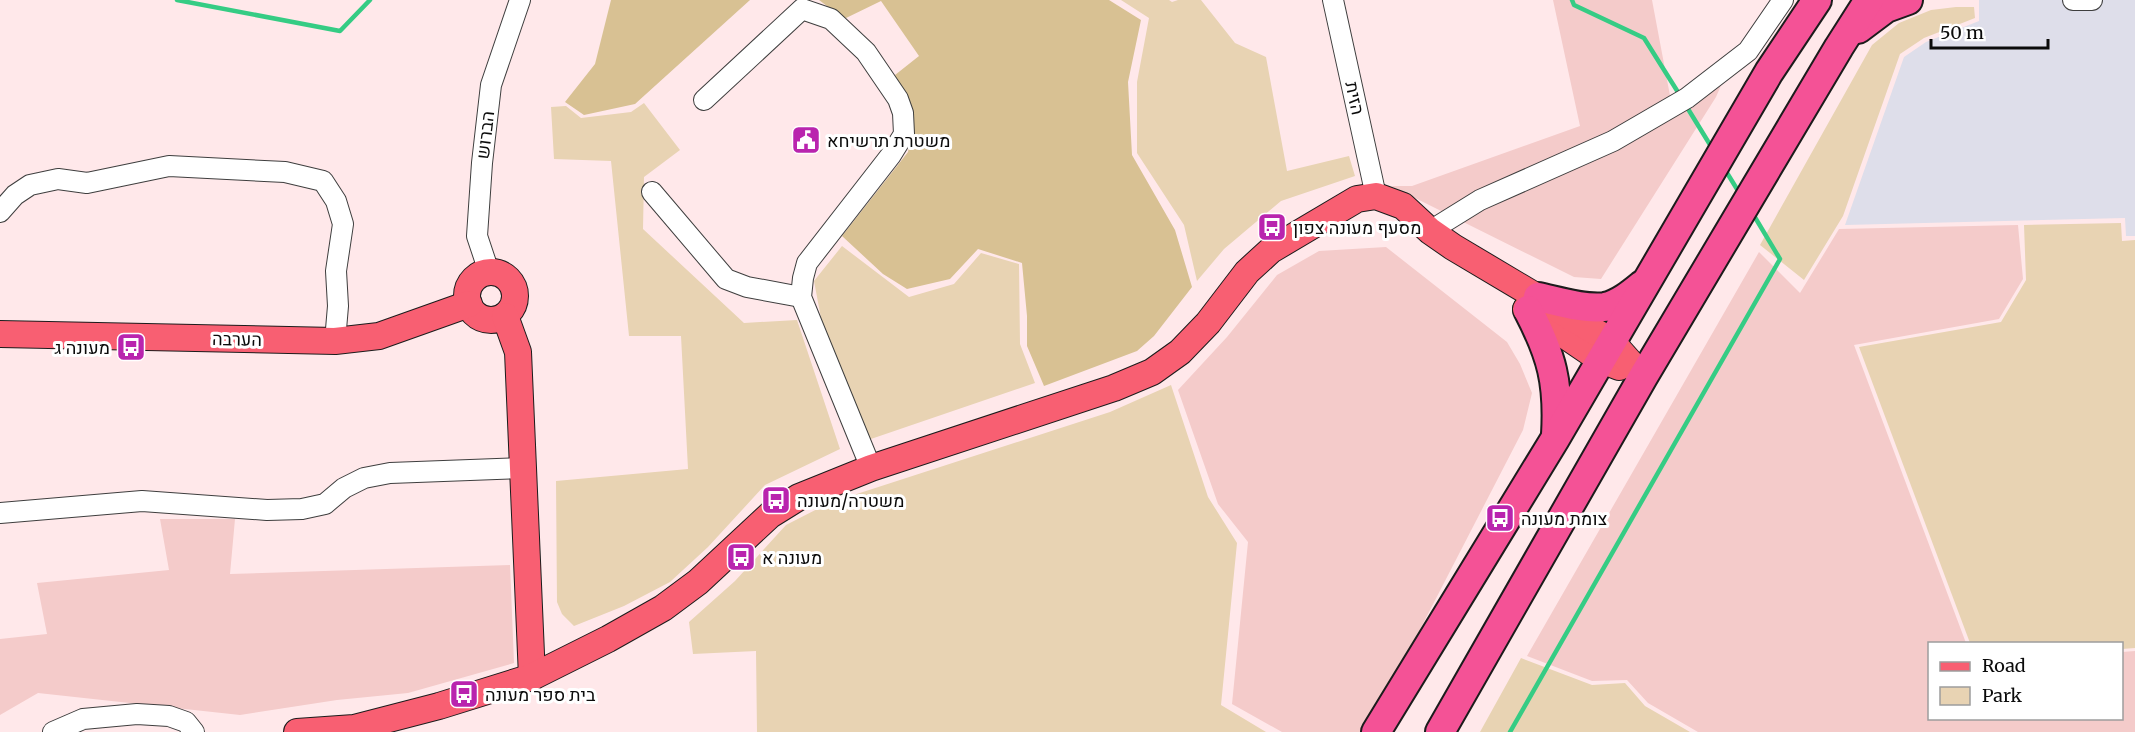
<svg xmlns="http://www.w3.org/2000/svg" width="2135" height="732" font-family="Merriweather,Heebo,serif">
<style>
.industrial{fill:#dedeea}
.farmland{fill:#f4cbca}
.green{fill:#e8d3b3}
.forest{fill:#d8c193}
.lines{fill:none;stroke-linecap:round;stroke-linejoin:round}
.stream{stroke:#35cc84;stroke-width:4.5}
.minor-casing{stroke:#3e3e3e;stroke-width:22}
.major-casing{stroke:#1c1c1c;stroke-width:28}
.highway-casing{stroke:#1c1c1c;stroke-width:32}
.minor{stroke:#fff;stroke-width:20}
.major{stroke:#f85f72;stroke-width:26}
.highway{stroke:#f45296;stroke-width:28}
.labels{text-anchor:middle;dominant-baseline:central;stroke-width:6;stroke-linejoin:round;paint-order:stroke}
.street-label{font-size:18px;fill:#0b0b0b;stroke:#fff}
.poi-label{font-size:18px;fill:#0b0b0b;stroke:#fff;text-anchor:start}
</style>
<rect width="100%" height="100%" fill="#ffe8ea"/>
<path class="industrial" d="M1979 0H2135V236H2126L2125 218 1845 225 1904 57 1926 42 1979 21Z"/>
<g class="farmland">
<path d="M1553 0H1652L1671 101 1736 51 1716 97 1601 279 1574 277 1391 186H1412L1580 126Z"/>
<path d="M2018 225 2023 279 1999 319 1854 345 1966 643 1930 644V718H2122V652L2135 651V732H1698L1648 703 1627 680 1592 681 1527 656 1759 252 1800 293 1839 229Z"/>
<path d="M1386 247 1507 342 1520 364 1532 393 1523 430 1367 732H1282L1232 704 1248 542 1218 504 1178 390 1227 337 1277 275 1319 251Z"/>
<path d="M160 519H235L230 574 510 565 514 663 408 693 337 700 240 715 38 693 0 715V639L47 634 37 583 169 570Z"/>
</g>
<g class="green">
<path d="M1121 0H1169L1172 2 1178 0H1201L1235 43 1266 57 1287 171 1349 156 1355 176 1281 201 1224 249 1197 281 1184 225 1137 153V82L1149 18Z"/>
<path d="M1956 7H1974L1975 18 1924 38 1900 54 1843 216 1804 280 1760 245 1872 45 1899 23 1931 10Z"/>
<path d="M644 103 680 150 644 177 643 229 744 323 797 320 840 449 765 485 708 547 670 582 624 606 574 626 562 614 557 602 556 481 688 469 681 336H629L611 161 554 159 551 107 566 106 581 118 631 112Z"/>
<path d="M2121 223 2122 241 2135 240V648L2122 649V644L1970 643 1859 347 2001 322 2026 280 2024 225Z"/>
<path d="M842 246 909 297 954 284 981 253 1019 264 1020 344 1035 383 868 440 821 318 814 281Z"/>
<path d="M1171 385 1208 497 1237 543 1221 705 1266 732H757L756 651 693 654 689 622 735 581 786 525 829 503 1110 412Z"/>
<path d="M1521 658 1592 685 1625 683 1645 706 1690 732H1480Z"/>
</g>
<g class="forest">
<path d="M611 0H750L635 104 584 115 565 102 595 64Z"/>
<path d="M819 0H1109L1141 20 1128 82 1132 155 1175 230 1192 287 1154 336 1137 351 1044 386 1027 346V316L1022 263 978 249 950 279 907 289 883 274 842 236 908 152 913 127 895 75 919 56 881 1 844 19Z"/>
</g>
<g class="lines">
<g class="stream">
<path d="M177 0 340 31 370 0"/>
<path d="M1572 0 1574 5 1644 38 1681 97"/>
<path d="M1685 104 1712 148"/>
<path d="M1724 168 1740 194"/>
<path d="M1510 732 1780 259 1753 214"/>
</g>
<g class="minor-casing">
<g id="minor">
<path d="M1333 0 1376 196"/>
<path d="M2073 0H2092"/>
<path d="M704 100 802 9 831 19 866 52 898 99 903 113 904 134 891 155 807 263 803 278 801 297 871 468"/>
<path d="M652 192 726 279 747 287 801 297"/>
<path d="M0 212 15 195 30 185 58 179 87 183 169 166 285 172 323 181 336 201 343 224 336 271 338 306 335 341"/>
<path d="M1430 231 1480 200 1613 141 1687 98 1748 51 1783 0"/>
<path d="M489 272 477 236 482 163 491 85 520 0"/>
<path d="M0 513 142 501 267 510 302 509 325 504 344 488 364 478 390 473 523 468"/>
<path d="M53 732 83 719 137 714 169 716 186 722 194 732"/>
</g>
</g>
<g class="major-casing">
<g id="major">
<circle cx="491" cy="296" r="24"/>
<path d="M1526 309 1601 360 1619 367"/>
<path d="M505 316 518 352 532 677"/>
<path d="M0 334 335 341 379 336 469 304"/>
<path d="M297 732 354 728 439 706 532 677 608 639 663 608 698 582 770 515 799 497 871 468 1114 388 1152 372 1180 352 1208 323 1247 272 1271 250 1357 199 1376 196 1403 206 1430 231 1453 247 1611 341 1643 377"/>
</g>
</g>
<g class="highway-casing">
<g id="highway">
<path d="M1858 29 1886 8 1908 0"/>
<path d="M1538 297C1557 301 1585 310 1605 307 1619 304 1631 294 1642 285"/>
<path d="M1528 310C1552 356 1559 383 1556 435"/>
<path d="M1376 732 1555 439 1769 72 1817 0"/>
<path d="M1440 732 1643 377 1839 47 1869 0"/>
</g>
</g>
<use href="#minor" class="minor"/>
<use href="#major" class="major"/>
<use href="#highway" class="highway"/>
</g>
<defs>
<g id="civic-square" transform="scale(1.5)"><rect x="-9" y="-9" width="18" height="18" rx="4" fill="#b924ae" stroke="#fff"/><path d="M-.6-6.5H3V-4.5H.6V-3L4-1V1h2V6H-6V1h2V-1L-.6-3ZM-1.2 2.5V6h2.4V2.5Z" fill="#fff"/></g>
<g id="bus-square" transform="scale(1.5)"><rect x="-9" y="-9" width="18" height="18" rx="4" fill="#b924ae" stroke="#fff"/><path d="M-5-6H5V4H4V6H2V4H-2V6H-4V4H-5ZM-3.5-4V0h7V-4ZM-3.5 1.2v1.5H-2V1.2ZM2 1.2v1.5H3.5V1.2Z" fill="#fff"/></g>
</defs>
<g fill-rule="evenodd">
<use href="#civic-square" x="806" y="140"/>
<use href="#bus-square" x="1272" y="227"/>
<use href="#bus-square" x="131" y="347"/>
<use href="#bus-square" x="776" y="500"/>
<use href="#bus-square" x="1500" y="518"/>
<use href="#bus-square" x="741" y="557"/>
<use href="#bus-square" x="464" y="694"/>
</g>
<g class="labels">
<g class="street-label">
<text transform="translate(1355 98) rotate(78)">הזית</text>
<text transform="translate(485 135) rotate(-83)">הברוש</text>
<text transform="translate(237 339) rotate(1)">הערבה</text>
</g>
<g class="poi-label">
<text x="827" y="140">משטרת תרשיחא</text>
<text x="1293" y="227">מסעף מעונה צפון</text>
<text x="110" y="347" text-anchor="end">מעונה ג</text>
<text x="797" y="500">משטרה/מעונה</text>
<text x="1521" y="518">צומת מעונה</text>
<text x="762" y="557">מעונה א</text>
<text x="485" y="694">בית ספר מעונה</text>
</g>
</g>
<rect x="1928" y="642" width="195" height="78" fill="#ffffff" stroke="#9d9d9d" stroke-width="1.5"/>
<rect x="1940" y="662" width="30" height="9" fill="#f85f72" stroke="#9d9d9d" stroke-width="1.5"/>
<text x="1982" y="672" font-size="18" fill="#0b0b0b">Road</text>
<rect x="1940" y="687" width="30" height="18" fill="#e8d3b3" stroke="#9d9d9d" stroke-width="1.5"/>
<text x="1982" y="702" font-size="18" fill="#0b0b0b">Park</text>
<path d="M1931 39v9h117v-9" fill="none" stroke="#0b0b0b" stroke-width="3"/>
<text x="1940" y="39" font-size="18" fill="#0b0b0b" stroke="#ffffff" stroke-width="4.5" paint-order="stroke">50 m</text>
</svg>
